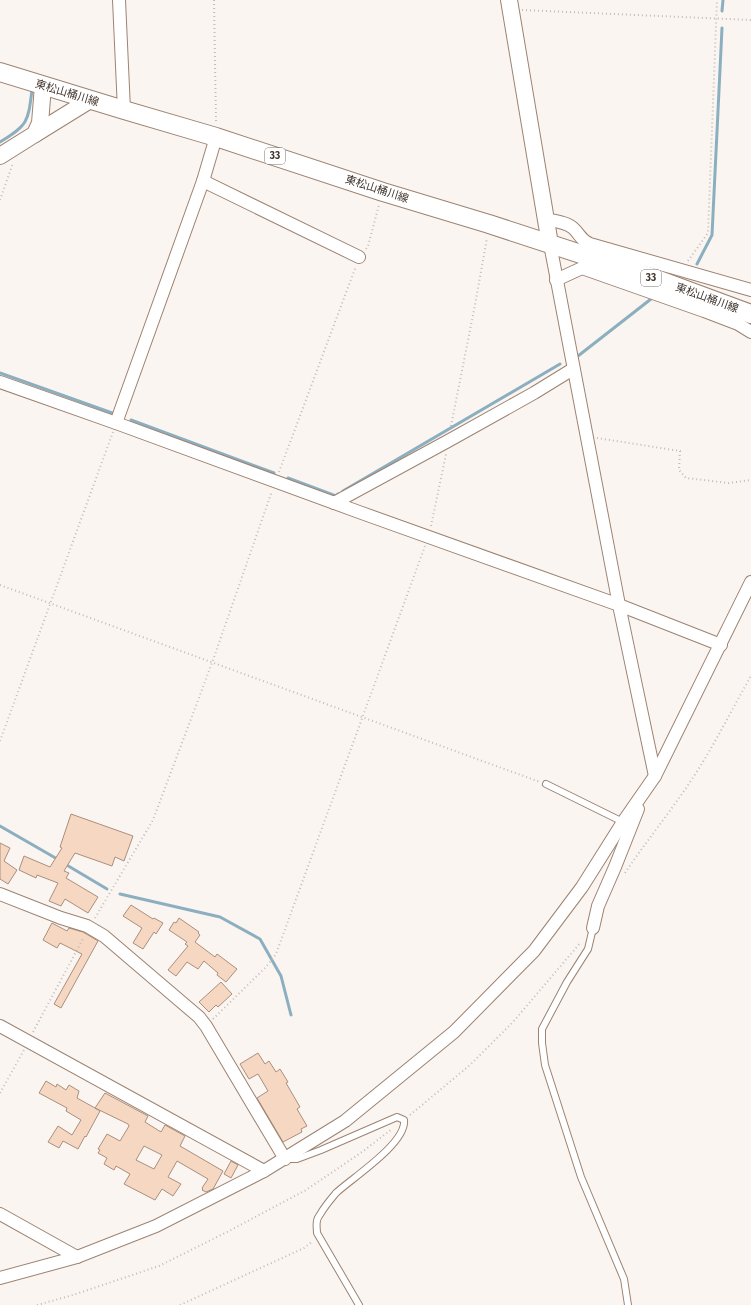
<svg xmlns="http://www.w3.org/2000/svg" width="751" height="1305" font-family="'Fira Sans','Noto Sans JP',sans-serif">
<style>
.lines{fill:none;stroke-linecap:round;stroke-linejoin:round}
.stream{stroke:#8cafc0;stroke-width:3}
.building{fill:#f6d7c2;stroke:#aa8f7d;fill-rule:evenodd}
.lane-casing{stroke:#9d8371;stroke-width:8}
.street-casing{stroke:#9d8371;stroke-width:14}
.secondary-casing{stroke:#9d8371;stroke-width:18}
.primary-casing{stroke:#9d8371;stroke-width:20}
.path{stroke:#c3bbb6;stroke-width:2;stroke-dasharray:1 3;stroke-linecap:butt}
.lane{stroke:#fff;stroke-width:6}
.street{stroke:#fff;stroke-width:12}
.secondary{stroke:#fff;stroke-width:16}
.primary{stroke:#fff;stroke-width:18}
.labels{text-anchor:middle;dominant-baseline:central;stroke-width:3;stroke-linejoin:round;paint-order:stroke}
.shield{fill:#fff;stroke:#79726d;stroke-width:1}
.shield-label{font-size:10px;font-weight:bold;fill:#40352e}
.street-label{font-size:11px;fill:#40352e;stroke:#fff}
</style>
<rect width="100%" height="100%" fill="#fbf5f1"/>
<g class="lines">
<g class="stream">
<path d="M722 11 723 0"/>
<path d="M0 142C28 125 28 122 32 90"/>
<path d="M697 264 712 235 722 28"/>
<path d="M578 356 651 299"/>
<path d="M0 373 115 414"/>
<path d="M131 420 274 473"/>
<path d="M288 478 336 496 338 494"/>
<path d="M343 491 560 364"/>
<path d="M0 826 59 860"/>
<path d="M65 864 107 889"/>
<path d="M120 894 220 917 260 939 281 976 291 1015"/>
</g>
</g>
<g class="building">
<path d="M71 814 133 836 124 861 115 857 112 866 75 853 64 871 69 873 66 878 98 897 88 913 65 899 61 906 49 901 58 883 37 875 36 878 19 870 24 856 50 867 62 848 60 847Z"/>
<path d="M0 843 10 848 4 861 17 870 8 884 0 879Z"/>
<path d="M131 905 153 919 154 918 163 923 156 934 154 932 143 949 133 943 142 928 123 916Z"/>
<path d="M179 918 199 932 198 933 200 935 195 942 215 957 217 954 237 969 226 982 217 975 218 973 204 961 198 969 187 962 176 976 168 970 188 946 185 944 187 942 169 930 174 922 176 923Z"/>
<path d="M52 923 67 931 69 928 83 932 98 941 61 1008 54 1004 82 954 60 943 57 948 43 940Z"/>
<path d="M221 982 232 994 218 1007 216 1005 209 1012 199 1002Z"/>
<path d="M258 1053 265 1064 269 1061 276 1072 280 1069 288 1082 286 1083 300 1107 297 1109 307 1126 301 1129 302 1132 283 1142 257 1098 268 1091 258 1074 249 1079 240 1064Z"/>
<path d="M46 1081 56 1087 57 1084 66 1090 69 1085 79 1091 77 1098 95 1108 105 1093 148 1116 145 1122 161 1132 165 1125 185 1136 180 1146 223 1171 213 1189 206 1192 202 1190 203 1189 202 1188 208 1179 177 1161 168 1177 181 1184 173 1196 162 1189 155 1200 124 1184 130 1174 116 1166 114 1170 104 1164 107 1158 98 1153 100 1150 98 1149 107 1134 120 1141 129 1126 128 1124 95 1108 100 1111 86 1137 85 1136 78 1149 63 1141 59 1148 48 1142 58 1126 72 1135 81 1120 66 1111 67 1108 39 1093ZM144 1146 162 1155 154 1169 136 1160Z"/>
<path d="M231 1161 238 1165 231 1178 224 1174Z"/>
</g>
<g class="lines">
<g class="lane-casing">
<g id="lane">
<path d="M546 784 623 822"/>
<path d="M593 928 588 949 567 982 542 1029V1043L545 1065 581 1177 624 1279 628 1305"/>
<path d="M288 1159H297L321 1150 397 1117 404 1120C407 1143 352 1178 336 1193 331 1199 325 1206 321 1213 320 1215 317 1218 317 1221 316 1224 317 1230 317 1233L359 1305"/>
</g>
</g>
<g class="street-casing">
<g id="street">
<path d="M119 0 124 110"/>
<path d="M203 181 359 257"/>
<path d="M545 219C554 221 566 222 573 228 580 234 580 240 590 244L751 290"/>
<path d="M550 244 619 605 655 776"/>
<path d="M556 280 582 268 704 311 738 324 751 332"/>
<path d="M0 382 116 423 359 512 619 605 721 645"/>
<path d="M116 423 203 181 216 137"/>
<path d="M334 503 448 441 534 393 573 369"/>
<path d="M0 894 61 918 87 926 104 936 199 1017 206 1026 285 1159"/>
<path d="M593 928 598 906 615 867 638 809"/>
<path d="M0 1026 264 1171"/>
<path d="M0 1214 77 1257"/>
<path d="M0 1278 77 1257 156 1226 264 1171 345 1121 454 1032 534 951 582 887 623 822 655 776 751 582"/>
</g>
</g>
<g class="secondary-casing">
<g id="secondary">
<path d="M509 0 550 244"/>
<path d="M35 134 90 100"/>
<path d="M0 156 35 134 40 123 43 86"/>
</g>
</g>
<g class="primary-casing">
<path id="primary" d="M0 72 124 110 216 137 383 192 489 224 648 276 751 314"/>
</g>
<g class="path">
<path d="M214 0 216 123"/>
<path d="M522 10 751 20"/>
<path d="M0 200 13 163"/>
<path d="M366 249 368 246 379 205"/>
<path d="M688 261 708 233 717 0"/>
<path d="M451 426 475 305 487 238"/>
<path d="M597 438 680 451 679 470 686 478 729 483 751 480"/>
<path d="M279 472 356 266"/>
<path d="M431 526 446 454"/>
<path d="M0 585 540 782"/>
<path d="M0 741 113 432"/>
<path d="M625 873C647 840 672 810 694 776 715 744 732 709 751 676"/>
<path d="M95 918 153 820 212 663 272 491"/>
<path d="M213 1019 266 967 276 954 425 546"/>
<path d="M33 1032 84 937"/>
<path d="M0 1093 24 1050"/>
<path d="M410 1115 470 1065 513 1022 581 942"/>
<path d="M37 1305 73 1295 159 1266 229 1231 306 1190 362 1152 392 1129"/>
<path d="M180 1305 304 1248 313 1241"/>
</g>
<use href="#lane" class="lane"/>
<use href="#street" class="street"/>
<use href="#secondary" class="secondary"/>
<use href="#primary" class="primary"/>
</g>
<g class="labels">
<g class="shield">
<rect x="265" y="148" width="20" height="16" rx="3"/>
<rect x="641" y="270" width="20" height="16" rx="3"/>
</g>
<g class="shield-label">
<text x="275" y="156">33</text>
<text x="651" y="278">33</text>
</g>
<g class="street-label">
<text transform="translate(67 93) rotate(17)">東松山桶川線</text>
<text transform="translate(377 189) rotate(18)">東松山桶川線</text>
<text transform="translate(707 298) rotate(20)">東松山桶川線</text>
</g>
</g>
</svg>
